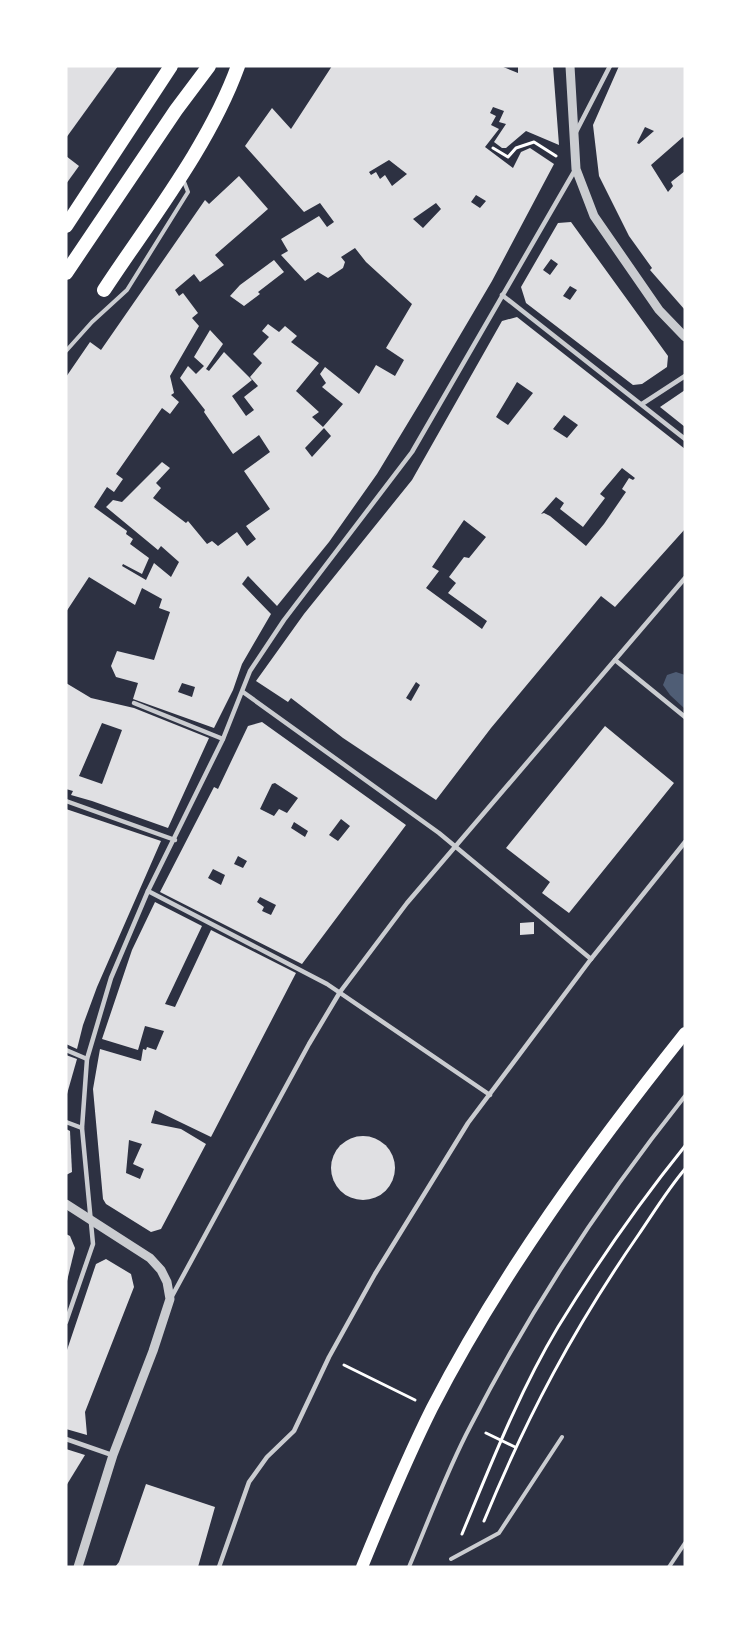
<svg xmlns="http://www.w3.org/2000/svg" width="751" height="1633" font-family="'Noto Sans',sans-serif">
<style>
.water{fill:#4f5d75}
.building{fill:#e0e0e3;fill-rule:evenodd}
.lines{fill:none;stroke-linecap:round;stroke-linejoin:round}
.path{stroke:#fff;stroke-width:3}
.service{stroke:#caccd0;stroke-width:4}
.pedestrian{stroke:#caccd0;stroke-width:4.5}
.tertiary{stroke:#caccd0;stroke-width:9}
.primary{stroke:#fff;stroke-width:12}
.trunk{stroke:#fff;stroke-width:14}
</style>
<rect width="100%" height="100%" fill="#2d3142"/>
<path class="water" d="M676 672 685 675V709L670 695 663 685 667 675Z"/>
<g class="building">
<path d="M66 66H118L66 138Z"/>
<path d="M332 66H501L518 73V66H553L559 145 526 131 506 148H502L494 142 506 124 499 122 504 111 493 107 490 113 496 116 491 125 499 129 485 147 513 168 521 152 530 148 554 164 492 281 423 398 377 474 329 542 277 606 248 576 242 584 271 614 242 664 233 690 214 728 133 699 138 683 116 677 111 666 117 651 154 660 170 612 159 608 162 599 142 588 135 605 89 577 66 612V377L90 342 101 350 205 200 209 204 239 176 268 209 215 255 224 265 200 282 194 274 175 290 179 296 183 293 198 313 192 318 199 326 170 376 174 393 171 395 179 402 170 414 162 408 116 474 123 479 114 492 107 487 94 507 127 531 126 534 133 539 130 544 149 558 142 574 123 564 122 566 146 580 154 563 171 577 179 562 161 546 158 550 106 507 113 500 122 502 162 462 170 468 156 483 161 488 153 498 186 523 188 521 207 544 212 541 218 546 237 532 247 546 256 539 246 526 270 509 244 471 270 452 259 435 233 454 204 412 205 410 180 378 188 366 196 374 204 366 194 357 210 330 223 344 206 369 209 371 224 352 252 380 232 396 246 416 254 410 244 397 258 386 250 377 262 363 253 354 269 337 262 331 268 324 279 332 285 326 297 336 291 342 319 363 296 391 319 412 312 417 323 427 343 404 322 387 326 383 320 374 325 367 359 394 376 365 395 376 404 360 386 348 412 304 366 262 355 248 341 257 345 262 343 268 328 278 318 272 305 281 281 255 288 251 281 239 319 216 327 227 334 222 320 203 304 212 245 146 272 108 291 129ZM389 160 407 174 392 186 385 175 380 179 376 172 371 175 369 172ZM476 195 486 201 480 208 471 202ZM436 203 441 209 423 228 413 219ZM324 428 331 436 312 457 305 448ZM182 683 195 687 192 697 178 692Z"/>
<path d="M619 66H685V139L683 137 651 165 668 192 673 186 671 182 685 171V310L650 270 652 268 629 236 599 176 593 125ZM645 127 654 131 639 144 637 143Z"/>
<path d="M66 156 79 166 66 184Z"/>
<path d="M571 222 668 356 667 367 642 384 633 385 526 303 521 287 558 223ZM551 259 558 264 550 275 543 270ZM570 286 577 290 570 300 563 296Z"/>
<path d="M274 260 284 272 258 292 260 294 244 306 230 296 240 285Z"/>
<path d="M517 317 685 449V529L615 607 601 596 491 728 436 800 343 738 291 698 288 702 256 681 304 614 412 480 502 321ZM517 382 533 393 508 425 496 417ZM564 415 578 425 567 438 553 429ZM622 468 635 478 633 480 629 478 622 489 626 492 604 524 586 546 550 516 544 513 541 514 556 497 564 503 560 509 583 527 605 498 600 494ZM464 520 486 537 469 558 464 557 449 577 456 583 448 593 487 621 482 629 426 588 439 571 432 567ZM416 682 420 685 411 701 406 698Z"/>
<path d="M685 390V427L660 407Z"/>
<path d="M66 683 91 698 134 708 209 738 168 828 92 801 71 795 73 791 66 789ZM102 723 122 730 102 784 79 776Z"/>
<path d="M262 722 406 825 302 964 160 892 214 787 218 789 248 726ZM275 783 298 798 287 813 279 809 274 816 260 809 272 784ZM341 819 350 826 338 841 329 835ZM294 822 308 831 305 837 291 828ZM238 856 247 861 243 868 234 864ZM213 869 225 875 221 885 208 878ZM260 897 276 905 271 915 262 911 264 907 257 902Z"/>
<path d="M605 726 674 783 569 913 542 893 550 882 506 848Z"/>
<path d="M66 809 161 841 97 987 83 1025 77 1049 66 1044Z"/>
<path d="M155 902 202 926 165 1004 175 1007 211 930 296 973 211 1137 155 1110 151 1123 181 1129 206 1144 161 1229 151 1232 106 1204 103 1199 93 1089 100 1049 141 1061 143 1049 146 1050 147 1047 156 1050 164 1031 145 1026 138 1050 102 1039 132 950ZM129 1140 142 1144 133 1164 144 1169 140 1179 126 1173Z"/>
<path d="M534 922V934L520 935V923Z"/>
<path d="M66 1055 77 1059 67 1094H66Z"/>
<path d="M66 1129 70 1131 72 1172 66 1175Z"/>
<circle cx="363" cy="1168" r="32"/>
<path d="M66 1234 70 1236 75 1248 67 1281Z"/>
<path d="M106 1259 131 1274 134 1287 85 1412 87 1435 66 1429V1353L96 1264Z"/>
<path d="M66 1449 85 1455 66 1486Z"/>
<path d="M146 1484 215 1507 198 1567H115L119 1562Z"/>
</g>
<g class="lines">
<g class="path">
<path d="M493 148 508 157 516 148 534 142 556 156"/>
<path d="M344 1365 415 1400"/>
<path d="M486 1433 515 1447"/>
<path d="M484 1521C527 1416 574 1328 639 1234 654 1212 668 1189 685 1169"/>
<path d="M462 1534C491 1464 519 1392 558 1327 596 1265 639 1203 685 1146"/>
</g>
<g class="service">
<path d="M66 351 92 322 127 290 188 192 183 179"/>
<path d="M451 1559 499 1533 562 1437"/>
<path d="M409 1567C429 1520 447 1470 471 1425 531 1308 603 1199 685 1096"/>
<path d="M669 1567 685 1543"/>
</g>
<g class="pedestrian">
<path d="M576 132 610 66"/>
<path d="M502 295 685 439"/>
<path d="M642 404 685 376"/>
<path d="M615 660 685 717"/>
<path d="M243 692 439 833 591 959"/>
<path d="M134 703 223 739"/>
<path d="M66 801 175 840"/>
<path d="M148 891 327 984 490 1095"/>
<path d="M66 1050 87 1059"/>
<path d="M66 1122 82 1128"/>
<path d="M171 1298 309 1044 340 992 407 903 685 578"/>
<path d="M66 1322 93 1244 82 1128 87 1059 111 978 148 891 223 739 250 671 284 620 412 452 575 170"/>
<path d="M66 1439 112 1455"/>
<path d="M219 1567 249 1482 267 1457 294 1431 329 1357 375 1274 468 1123 591 959 685 842"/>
</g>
<g class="tertiary">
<path d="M570 66 576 169 594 216 659 310 685 337"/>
<path d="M66 1204 150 1258 161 1270 167 1282 170 1299 153 1351 113 1455 78 1567"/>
</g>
<path class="primary" d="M362 1567C384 1513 406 1460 432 1408 501 1274 591 1151 685 1033"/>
<g class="trunk">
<path d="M66 226 171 66"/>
<path d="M66 273 176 110 209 66"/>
<path d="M104 290C150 220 209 146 238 66"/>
</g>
</g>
<rect width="751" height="1633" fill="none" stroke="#ffffff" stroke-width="135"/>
</svg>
